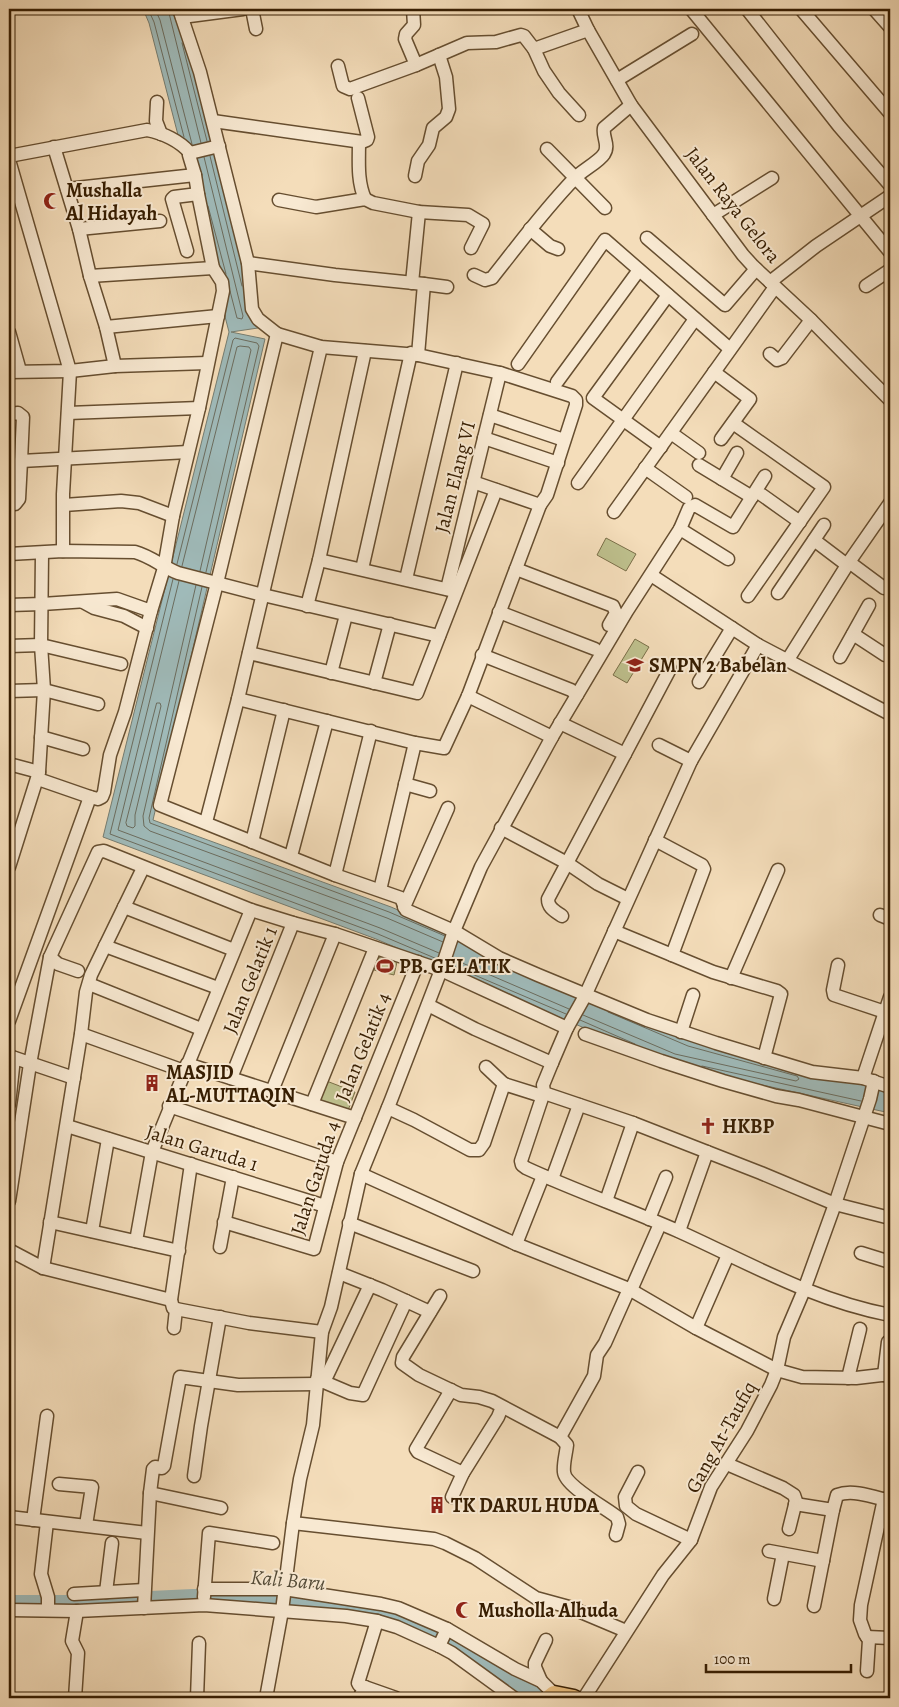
<svg xmlns="http://www.w3.org/2000/svg" width="899" height="1707" font-family="Alegreya,serif">
<style>
.garden{fill:#bec08d;stroke:#7a6f48}
.water{fill:#9fbab9;stroke:#757c70}
.lines{fill:none;stroke-linecap:round;stroke-linejoin:round}
.shore{stroke:#6b6c5e;stroke-width:1}
.river{stroke:#9fbab9;stroke-width:18}
.minor-casing{stroke:#664e30;stroke-width:15}
.major-casing{stroke:#371e02;stroke-width:19}
.minor{stroke:#f8e9d2;stroke-width:12}
.major{stroke:#eabe7d;stroke-width:16}
.labels{text-anchor:middle;dominant-baseline:central;stroke-width:4;stroke-linejoin:round;paint-order:stroke}
.poi-label{font-size:20px;font-weight:bold;fill:#371e02;stroke:#f8e9d2;text-anchor:start}
.street-label{font-size:20px;fill:#371e02;stroke:#f8e9d2}
.water-label{font-size:21px;font-style:italic;fill:#564d39;stroke:#f8e9d2}
</style>
<rect width="100%" height="100%" fill="#f4ddba"/>
<filter id="stains"><feTurbulence type="fractalNoise" baseFrequency=".004" numOctaves="4"/><feColorMatrix values="0 0 0 0 .2 0 0 0 0 .09 0 0 0 0 .02 0 0 0 .5 -.17"/></filter>
<radialGradient id="worn" r=".72"><stop offset=".6" stop-color="#630" stop-opacity="0"/><stop offset="1" stop-color="#630" stop-opacity=".3"/></radialGradient>
<g class="garden">
<path d="M606 538 636 554 626 571 597 555Z"/>
<path d="M635 639 649 647 627 683 613 675Z"/>
<path d="M377 957 397 962 394 975 374 970Z"/>
<path d="M324 1080 355 1092 347 1113 316 1101Z"/>
</g>
<path class="water" d="M143 9H179L258 328 231 332 265 339 153 820 391 907 691 1035 890 1090V1113L671 1065 376 939 103 837 229 332 149 23Z"/>
<g class="lines">
<g class="shore">
<path d="M148 9 154 22 184 137"/>
<path d="M155 9 160 20 192 144"/>
<path d="M168 9 201 143"/>
<path d="M182 43 207 141"/>
<path d="M210 156 242 286"/>
<path d="M204 157 243 316 242 319 237 318 230 291"/>
<path d="M208 206 226 274"/>
<path d="M177 564 233 340 235 338 257 343 259 346 206 572"/>
<path d="M182 566 237 347 240 346 249 347 251 350 200 571"/>
<path d="M173 579 110 834 378 934 437 959"/>
<path d="M179 581 118 830 380 928 439 953"/>
<path d="M196 585 143 816 144 826 150 831 387 918 443 942"/>
<path d="M202 587 149 818 150 823 389 912 445 936"/>
<path d="M157 703H160L161 706 135 815V826L133 828 127 826 126 823Z"/>
<path d="M453 959 569 1009"/>
<path d="M451 965 566 1014"/>
<path d="M583 1015 675 1054 796 1081 799 1079 797 1076 688 1046 608 1012"/>
<path d="M580 1020 635 1044"/>
<path d="M702 1066 861 1101"/>
</g>
<path class="river" d="M9 1604H65L193 1598H255L397 1614 434 1635 452 1642 469 1651 539 1698"/>
<g class="minor-casing">
<g id="minor">
<path d="M179 9 200 72 248 263 252 309 258 319 277 334"/>
<path d="M252 9 256 29"/>
<path d="M413 9 414 25 406 34 405 39 416 65"/>
<path d="M578 9 588 30 631 105 743 255 753 266 811 320 890 400"/>
<path d="M691 9 890 252"/>
<path d="M747 9 839 126 890 185"/>
<path d="M801 9 890 113"/>
<path d="M874 9 890 27"/>
<path d="M182 17 243 9"/>
<path d="M534 49 544 71 559 93 579 115"/>
<path d="M338 66 343 86 350 89 416 65 467 43 496 42 521 35 524 36 534 49 588 30"/>
<path d="M617 80 692 34"/>
<path d="M157 102 156 121 161 134"/>
<path d="M213 121 362 142 367 140 368 137 358 98"/>
<path d="M359 142C359 161 357 181 365 199"/>
<path d="M54 147 79 229 90 276 106 327 115 366"/>
<path d="M547 149 605 208"/>
<path d="M9 156 147 130C163 133 180 141 190 153"/>
<path d="M9 160 70 371 63 494V551"/>
<path d="M415 176 418 161 429 145 433 128 446 117 449 109 446 77 439 55"/>
<path d="M67 189 195 175"/>
<path d="M279 200 316 207 365 199 373 203 419 212 468 215 483 224 471 248"/>
<path d="M713 215 772 178"/>
<path d="M79 229 160 221"/>
<path d="M530 229 550 246 558 249"/>
<path d="M647 238 725 305 756 269"/>
<path d="M187 251 172 199 174 197 198 194"/>
<path d="M248 263 335 275 424 284 447 287"/>
<path d="M474 275 485 280 492 278C519 244 544 210 574 179 581 171 599 162 604 154 610 145 602 137 604 128L631 105"/>
<path d="M90 276 213 268"/>
<path d="M770 282 816 246 890 196"/>
<path d="M412 283 419 212"/>
<path d="M866 286 890 270"/>
<path d="M106 327 218 316"/>
<path d="M9 332 20 371"/>
<path d="M770 354 777 360 782 358 811 320"/>
<path d="M418 355 424 284"/>
<path d="M518 364 605 240 730 349"/>
<path d="M9 372 70 371 115 366 207 363"/>
<path d="M714 372 750 399 721 439"/>
<path d="M557 382 639 270"/>
<path d="M68 413 199 408"/>
<path d="M9 414 18 413 23 417 21 461 188 452"/>
<path d="M490 415 564 440"/>
<path d="M733 423 824 487 748 596"/>
<path d="M671 433 699 453"/>
<path d="M484 438 558 463"/>
<path d="M661 447 593 398 668 295"/>
<path d="M699 465 752 497"/>
<path d="M645 468 686 497"/>
<path d="M722 479 737 453"/>
<path d="M578 483 695 319"/>
<path d="M762 495 800 522"/>
<path d="M9 504H15L19 499 21 461"/>
<path d="M64 505 121 501 139 503 173 516"/>
<path d="M540 505 547 495 576 405V400L572 396 500 373 418 355 321 347 277 334 217 583 160 805 335 875 401 898 406 910 454 931 499 958 538 975 647 1020 716 1043 812 1072 863 1078 890 1087"/>
<path d="M614 512 775 287"/>
<path d="M680 529 728 559"/>
<path d="M814 540 847 565"/>
<path d="M9 554 63 551 135 552C150 556 163 567 178 573L263 595 439 636"/>
<path d="M319 560 454 591"/>
<path d="M849 562 884 588"/>
<path d="M362 569 411 353"/>
<path d="M516 569 613 606 616 613 609 625"/>
<path d="M651 575 758 645 890 714"/>
<path d="M406 579 457 363"/>
<path d="M447 589 500 373"/>
<path d="M778 593 824 525"/>
<path d="M83 602 94 608 124 616 147 628"/>
<path d="M9 605 42 604 117 599 151 611"/>
<path d="M307 606 319 560 365 351"/>
<path d="M499 612 595 649"/>
<path d="M853 634 885 655 890 656"/>
<path d="M9 646 41 645 121 664"/>
<path d="M249 653 417 693 496 490"/>
<path d="M482 655 571 690 577 695"/>
<path d="M840 657 869 605"/>
<path d="M787 661 849 562 890 503"/>
<path d="M331 673 346 615"/>
<path d="M699 682 732 628"/>
<path d="M374 683 390 624"/>
<path d="M9 691 44 690 98 704"/>
<path d="M468 696 552 737"/>
<path d="M238 699 415 743 444 748 468 696 540 505 473 482"/>
<path d="M560 723 625 754"/>
<path d="M41 737 83 749"/>
<path d="M659 745 691 761"/>
<path d="M9 764 39 772"/>
<path d="M38 779 90 797 98 799 102 797 104 792 110 755 125 712 151 611 164 568 173 516 199 408 223 291 222 282 213 268 198 194 195 175 189 155 190 153 219 146"/>
<path d="M405 784 430 791"/>
<path d="M206 822 238 699 321 347"/>
<path d="M501 828 567 863 598 884 628 899"/>
<path d="M655 840 702 865 704 869 672 955 713 972 777 991 781 994 764 1058"/>
<path d="M252 842 284 710"/>
<path d="M291 856 327 721"/>
<path d="M9 867 39 772 44 690 41 645 42 554"/>
<path d="M335 875 371 731"/>
<path d="M380 890 415 743"/>
<path d="M124 907 234 950"/>
<path d="M404 907 448 808"/>
<path d="M880 915 890 919"/>
<path d="M562 916C555 911 548 908 548 899L670 669"/>
<path d="M614 931 672 955"/>
<path d="M105 946 218 988"/>
<path d="M50 957 58 964 78 971"/>
<path d="M838 965 833 990 834 995 885 1012"/>
<path d="M731 978 778 870"/>
<path d="M89 984 201 1029"/>
<path d="M428 1005 475 1029 552 1063 543 1085 544 1092 547 1094 633 1123 761 1173 835 1204 890 1218"/>
<path d="M9 1021 90 797"/>
<path d="M681 1032 693 995"/>
<path d="M81 1034 184 1071"/>
<path d="M585 1034 661 1061 723 1081 776 1096 799 1100 890 1124"/>
<path d="M9 1056 74 1078"/>
<path d="M552 1063 567 1028 585 996 691 761 758 645"/>
<path d="M187 1064 355 1118"/>
<path d="M231 1078 293 923"/>
<path d="M863 1078 890 997"/>
<path d="M504 1084 542 1096"/>
<path d="M272 1091 335 934"/>
<path d="M544 1092 521 1161 522 1165 526 1168C576 1191 628 1209 678 1231 749 1263 812 1300 890 1315"/>
<path d="M9 1104 14 1058"/>
<path d="M312 1104 375 948"/>
<path d="M169 1106 337 1162"/>
<path d="M388 1108 414 1120 470 1150H479L484 1143 504 1084 486 1067"/>
<path d="M67 1126 325 1206"/>
<path d="M361 1174 516 1244 629 1289 696 1328 777 1370 802 1377 856 1378 890 1374"/>
<path d="M552 1179 579 1105"/>
<path d="M9 1201 30 1064 50 957 98 852 104 851 251 910 293 923 335 934 441 970 567 1028"/>
<path d="M606 1201 633 1123"/>
<path d="M649 1219 666 1177"/>
<path d="M50 1222 179 1251"/>
<path d="M224 1222 314 1249 337 1162 418 962"/>
<path d="M349 1223 473 1271"/>
<path d="M92 1231 108 1139"/>
<path d="M679 1231 707 1152"/>
<path d="M136 1241 152 1152 251 910"/>
<path d="M516 1244 543 1176"/>
<path d="M220 1247 233 1177"/>
<path d="M9 1250 43 1268 171 1300"/>
<path d="M861 1253 890 1262"/>
<path d="M43 1268 81 1034 86 992 91 975 143 868"/>
<path d="M339 1273 382 1290 430 1312"/>
<path d="M631 1290 660 1224"/>
<path d="M440 1296 403 1357 402 1363 419 1375 461 1395 479 1397 492 1401 560 1437 594 1376 597 1355 605 1343 629 1289"/>
<path d="M176 1309 249 1323 322 1332"/>
<path d="M174 1328 176 1309 173 1308 171 1300 191 1164"/>
<path d="M696 1328 728 1255"/>
<path d="M884 1375 888 1342"/>
<path d="M848 1378 860 1329"/>
<path d="M317 1379 350 1393 363 1395 406 1301"/>
<path d="M324 1382 370 1285"/>
<path d="M451 1390 416 1449 418 1452 463 1473"/>
<path d="M560 1437 567 1445C566 1454 563 1464 564 1472 565 1486 606 1508 617 1517L619 1524 616 1535"/>
<path d="M727 1464 783 1488 794 1495 796 1501 789 1529"/>
<path d="M638 1472 625 1497 626 1506 636 1514 691 1540"/>
<path d="M194 1476 201 1426 220 1317"/>
<path d="M59 1484 92 1487 86 1525"/>
<path d="M150 1493 221 1508"/>
<path d="M452 1497 463 1473 498 1417 502 1407"/>
<path d="M795 1504 833 1510 837 1495C853 1489 874 1497 890 1501"/>
<path d="M9 1517 147 1533"/>
<path d="M33 1520 47 1416"/>
<path d="M47 1522 41 1574 48 1597V1610"/>
<path d="M293 1523 434 1539 445 1543 475 1558 536 1598 569 1607 626 1631"/>
<path d="M769 1551 823 1561"/>
<path d="M204 1589H284L381 1604 398 1608 447 1629 439 1646"/>
<path d="M106 1592 112 1543"/>
<path d="M74 1594 144 1590"/>
<path d="M204 1597 209 1533 273 1543"/>
<path d="M774 1599 783 1554"/>
<path d="M814 1606 833 1510"/>
<path d="M144 1608 150 1493 153 1469 155 1467 162 1468 164 1466 180 1377 238 1385 316 1384"/>
<path d="M9 1610 77 1611 204 1605 346 1616 377 1621 397 1627 439 1646 452 1653 514 1698"/>
<path d="M377 1621 358 1683 359 1685 396 1698"/>
<path d="M447 1629 515 1669 541 1681 554 1694"/>
<path d="M867 1637 890 1638"/>
<path d="M867 1671 869 1640 865 1634 860 1620 861 1605 884 1499"/>
<path d="M541 1681 535 1667V1663L546 1640"/>
<path d="M75 1698 78 1653 72 1641 77 1611"/>
<path d="M197 1698 199 1643"/>
<path d="M266 1698 282 1611 293 1523 300 1479 313 1425 322 1332 331 1307 361 1174 391 1100 441 970 454 931 481 867 552 737 627 611 680 529 689 508 695 505 733 527 765 476"/>
<path d="M359 1698 365 1687"/>
<path d="M584 1698 663 1575 691 1540 711 1487 747 1431 771 1385 777 1370 784 1337 804 1290 835 1204 870 1099 874 1081"/>
</g>
</g>
<g class="major-casing">
<path id="major" d="M549 1698 554 1694 574 1698"/>
</g>
<use href="#minor" class="minor"/>
<use href="#major" class="major"/>
</g>
<defs>
<g id="mosque-bare" transform="scale(1.35)"><path d="M3.5-4.9A6 6 0 1 0 3.5 4.9A5 5 0 1 1 3.5-4.9Z" fill="#8f2418" stroke="#f8e9d2" stroke-width="2.5" paint-order="stroke"/></g>
<g id="school-bare" transform="scale(1.35)"><path d="M0-5L7-2L0 1L-7-2ZM-4 1L0 2.5L4 1V4Q0 6-4 4Z" fill="#8f2418" stroke="#f8e9d2" stroke-width="2.5" paint-order="stroke"/></g>
<g id="stadium-bare" transform="scale(1.35)"><path d="M0-5a6.5 5 0 1 0 0 10a6.5 5 0 1 0 0-10ZM-3.5-1.8h7v3.6h-7Z" fill="#8f2418" stroke="#f8e9d2" stroke-width="2.5" paint-order="stroke"/></g>
<g id="building-bare" transform="scale(1.35)"><path d="M-4-6H4V6H1V3H-1V6H-4ZM-2.5-4.3h1.7v1.8h-1.7ZM.8-4.3h1.7v1.8H.8ZM-2.5-1h1.7V.8h-1.7ZM.8-1h1.7V.8H.8Z" fill="#8f2418" stroke="#f8e9d2" stroke-width="2.5" paint-order="stroke"/></g>
<g id="church-bare" transform="scale(1.35)"><path d="M-1.2-6h2.4v3.5h3.3v2.4h-3.3V6h-2.4V-.1h-3.3v-2.4h3.3Z" fill="#8f2418" stroke="#f8e9d2" stroke-width="2.5" paint-order="stroke"/></g>
</defs>
<g fill-rule="evenodd">
<use href="#mosque-bare" x="52" y="201"/>
<use href="#school-bare" x="635" y="665"/>
<use href="#stadium-bare" x="385" y="966"/>
<use href="#building-bare" x="152" y="1083"/>
<use href="#church-bare" x="708" y="1126"/>
<use href="#building-bare" x="437" y="1505"/>
<use href="#mosque-bare" x="464" y="1610"/>
</g>
<g class="labels">
<g class="poi-label">
<text x="66" y="190">Mushalla<tspan x="66" dy="23">Al Hidayah</tspan></text>
<text x="649" y="665">SMPN 2 Babelan</text>
<text x="399" y="966">PB. GELATIK</text>
<text x="166" y="1072">MASJID<tspan x="166" dy="23">AL-MUTTAQIN</tspan></text>
<text x="722" y="1126">HKBP</text>
<text x="451" y="1505">TK DARUL HUDA</text>
<text x="478" y="1610">Musholla Alhuda</text>
</g>
<g class="street-label">
<text transform="translate(733 205) rotate(52)">Jalan Raya Gelora</text>
<text transform="translate(455 477) rotate(-76)">Jalan Elang VI</text>
<text transform="translate(250 980) rotate(-68)">Jalan Gelatik 1</text>
<text transform="translate(363 1047) rotate(-68)">Jalan Gelatik 4</text>
<text transform="translate(202 1148) rotate(17)">Jalan Garuda 1</text>
<text transform="translate(315 1178) rotate(-72)">Jalan Garuda 4</text>
<text transform="translate(721 1437) rotate(-61)">Gang At-Taufiq</text>
</g>
<g class="water-label">
<text transform="translate(288 1580) rotate(5)">Kali Baru</text>
</g>
</g>
<rect width="899" height="1707" fill="none" stroke="#f4ddba" stroke-width="30"/>
<rect x="10" y="10" width="879" height="1687" fill="none" stroke="#371e02" stroke-width="2.5"/>
<rect x="15" y="15" width="869" height="1677" fill="none" stroke="#371e02"/>
<path d="M706 1664v8h145v-8" fill="none" stroke="#371e02" stroke-width="2.5"/>
<text x="714" y="1664" font-size="15" fill="#371e02" stroke="#f8e9d2" stroke-width="4" paint-order="stroke">100 m</text>
<rect width="100%" height="100%" filter="url(#stains)"/>
<rect width="100%" height="100%" fill="url(#worn)"/>
</svg>
